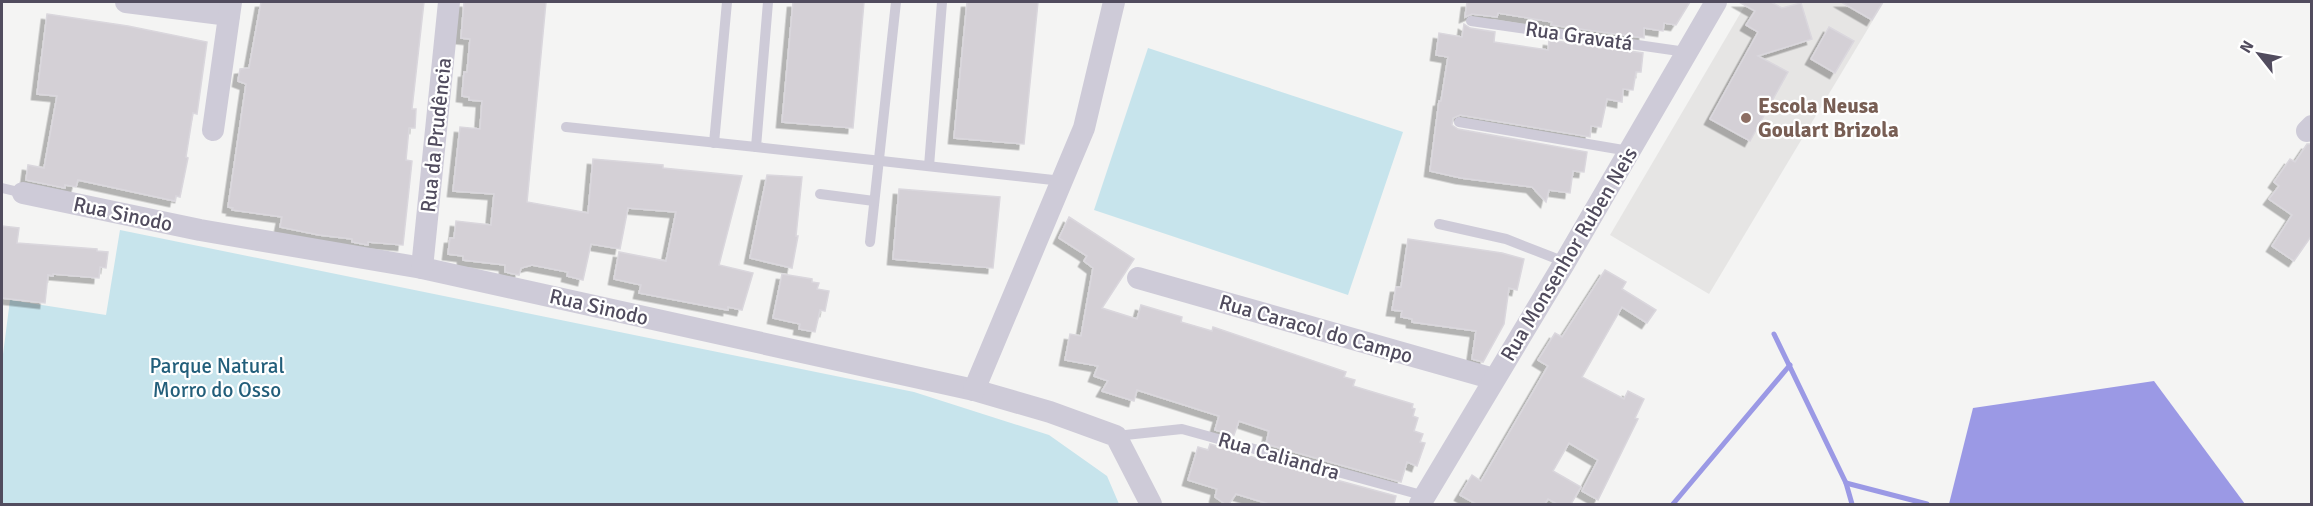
<svg xmlns="http://www.w3.org/2000/svg" width="2313" height="506" font-family="Signika,sans-serif">
<style>
.education{fill:#e6e5e4}
.green{fill:#c7e4ec}
.water{fill:#9b99e5}
.lines{fill:none;stroke-linecap:round;stroke-linejoin:round}
.stream{stroke:#9b99e5;stroke-width:5}
.building{fill:#d4d0d6;stroke:#dad7dd;stroke-width:1.5;filter:url(#shadow)}
.lane{stroke:#cecbd8;stroke-width:10}
.street{stroke:#cecbd8;stroke-width:22}
.education-dot{fill:#8d6e63;stroke:#fff;stroke-width:2}
.labels{text-anchor:middle;dominant-baseline:central;stroke-width:4.5;stroke-linejoin:round;paint-order:stroke}
.street-label{font-size:21px;fill:#514c5e;stroke:#fff}
.education-label{font-size:21px;font-weight:bold;fill:#785e54;stroke:#fff;text-anchor:start}
.park-label{font-size:21px;fill:#225e7a;stroke:#fff}
</style>
<defs>
<filter id="shadow"><feDropShadow dx="-5.5" dy="5.5" stdDeviation="0" flood-color="#0004"/></filter>
</defs>
<rect width="100%" height="100%" fill="#f4f4f3"/>
<path class="education" d="M1747 2H1884L1709 294 1610 235Z"/>
<g class="green">
<path d="M1148 48 1403 132 1348 295 1094 210Z"/>
<path d="M120 230 914 392 1049 435 1107 476 1119 504H2V362L10 300 106 315Z"/>
</g>
<path class="water" d="M2154 381 2245 504H1949L1973 408Z"/>
<g class="lines">
<g class="stream">
<path d="M1774 334 1846 483 1852 504"/>
<path d="M1846 483 1927 504"/>
<path d="M1673 504 1790 365"/>
</g>
</g>
<g class="building">
<path d="M261 2H424L412 109H416L415 128H409L406 160 412 161 403 245 368 242V245L352 242V239L319 235 280 227 282 217 232 210 233 208 228 207 246 84 238 81 240 69 249 68Z"/>
<path d="M464 2H546L527 202 588 213 593 159 663 165V168L742 176 719 265 753 273 742 310 728 307V310L639 293 641 285 614 279 619 252 666 261 676 212 628 208 620 249 591 244 583 280 567 276 568 272 532 265 521 268 519 275 505 272V265L463 260V256L448 254 450 238H454L456 221 491 225 494 194 453 191 460 127 480 129 482 101 469 100V97L462 96 464 72H467L470 39 461 38Z"/>
<path d="M793 2H864L853 128 782 122Z"/>
<path d="M967 2H1038L1024 144 954 138Z"/>
<path d="M1467 2H1690L1676 25 1664 23 1663 31 1644 28V38L1551 25 1552 22 1498 13 1497 17 1472 14 1465 17Z"/>
<path d="M1739 2H1771L1782 8 1801 3 1812 39 1758 56 1788 72 1750 141 1710 119 1758 32 1746 25 1755 11Z"/>
<path d="M1841 2H1883L1872 20Z"/>
<path d="M47 14 128 26 207 42 197 114 193 113 186 157 188 158 180 197 176 196 175 201 78 180 76 187 65 185V188L26 180 28 165 44 168 57 96 37 94Z"/>
<path d="M1464 24 1470 28 1495 32 1494 42 1548 50 1549 40 1643 53 1641 72H1636L1633 90 1623 89 1622 102 1607 99 1601 127 1591 126 1590 137 1460 115 1453 118 1452 125 1458 129 1587 152 1584 172 1573 171 1570 193 1549 190 1546 202 1532 187 1461 178 1430 171 1439 101H1441L1448 57 1436 55 1439 33 1462 37Z"/>
<path d="M1829 27 1854 41 1835 73 1811 59Z"/>
<path d="M2307 144H2312V235L2294 261 2272 246 2292 215 2269 199 2279 186 2274 182 2290 159 2295 162Z"/>
<path d="M767 175 802 177 796 236H798L792 268 750 258Z"/>
<path d="M899 189 1000 197 993 268 893 259Z"/>
<path d="M1069 217 1134 259 1102 308 1137 319 1141 305 1182 317 1181 322 1212 331 1213 327 1346 372 1344 377 1355 380 1353 386 1413 404 1412 408 1415 409 1413 416 1418 418 1414 431 1423 434 1420 442 1425 443 1417 466 1407 462 1401 482 1266 444 1269 431 1239 421 1234 435 1215 430 1219 416 1137 390 1134 401 1102 391 1108 381 1094 376 1098 366 1065 360 1070 334 1081 336 1093 268 1084 261 1087 256 1059 238Z"/>
<path d="M2 226 19 228 17 243 97 249V251L108 252 106 268 100 267 99 278 53 274V276L48 275 45 303 2 298Z"/>
<path d="M1408 239 1502 253 1524 259 1517 290 1509 288 1504 324 1483 362 1472 359 1476 331 1412 322V319L1401 317 1402 311 1392 310 1396 287H1401Z"/>
<path d="M1605 270 1626 282 1622 289 1656 310 1647 323 1622 307 1582 377 1624 399 1628 391 1644 399 1635 418 1638 419 1598 500 1582 491 1598 460 1569 443 1553 471 1581 487 1571 504H1557L1548 499 1545 504H1476L1460 495 1472 475 1481 481 1548 366 1538 360 1555 333 1562 337Z"/>
<path d="M782 274 812 279V282L819 283 817 289 829 291 825 311 820 310 815 332 799 329 800 324 773 318Z"/>
<path d="M1210 444 1262 460 1396 496 1394 504H1269L1236 494 1229 504H1225L1215 497 1217 489 1188 480 1198 447 1208 450Z"/>
</g>
<g class="lines">
<g class="lane">
<path d="M768 2 756 147 1062 181"/>
<path d="M1471 21 1686 52"/>
<path d="M1459 122 1629 151"/>
<path d="M566 127 756 147"/>
<path d="M714 143 727 2"/>
<path d="M929 166 942 2"/>
<path d="M2 188 23 193"/>
<path d="M820 194 874 201"/>
<path d="M1439 224 1506 239 1565 262"/>
<path d="M870 242 896 2"/>
<path d="M1116 436 1182 429 1425 496"/>
</g>
<g class="street">
<path d="M126 2 229 15"/>
<path d="M213 130 231 2"/>
<path d="M2307 131 2312 126"/>
<path d="M23 193 200 230 422 268 974 390 1050 412 1116 436 1151 504"/>
<path d="M422 268 449 2"/>
<path d="M1138 278 1494 379"/>
<path d="M974 390 1084 128 1114 2"/>
<path d="M1420 504 1565 262 1716 2"/>
</g>
</g>
<circle class="education-dot" cx="1746" cy="118" r="6"/>
<g class="labels">
<g class="street-label">
<text transform="translate(1579 36) rotate(8)">Rua Gravatá</text>
<text transform="translate(436 135) rotate(-84)">Rua da Prudência</text>
<text transform="translate(123 214) rotate(12)">Rua Sinodo</text>
<text transform="translate(1569 254) rotate(-59)">Rua Monsenhor Ruben Neis</text>
<text transform="translate(599 307) rotate(13)">Rua Sinodo</text>
<text transform="translate(1316 329) rotate(16)">Rua Caracol do Campo</text>
<text transform="translate(1279 456) rotate(16)">Rua Caliandra</text>
</g>
<g class="education-label">
<text x="1758" y="106">Escola Neusa<tspan x="1758" dy="24">Goulart Brizola</tspan></text>
</g>
<g class="park-label">
<text x="217" y="366">Parque Natural<tspan x="217" dy="24">Morro do Osso</tspan></text>
</g>
</g>
<rect width="2313" height="506" fill="none" stroke="#514c5e" stroke-width="6"/>
<g transform="translate(2259 54) rotate(301)" stroke="#ffffff" stroke-width="4.5" paint-order="stroke">
<path d="M0-4.5L10 22L0 15L-10 22Z" fill="#514c5e"/>
<text y="-9" font-size="16" font-weight="bold" text-anchor="middle" fill="#514c5e">N</text>
</g>
</svg>
